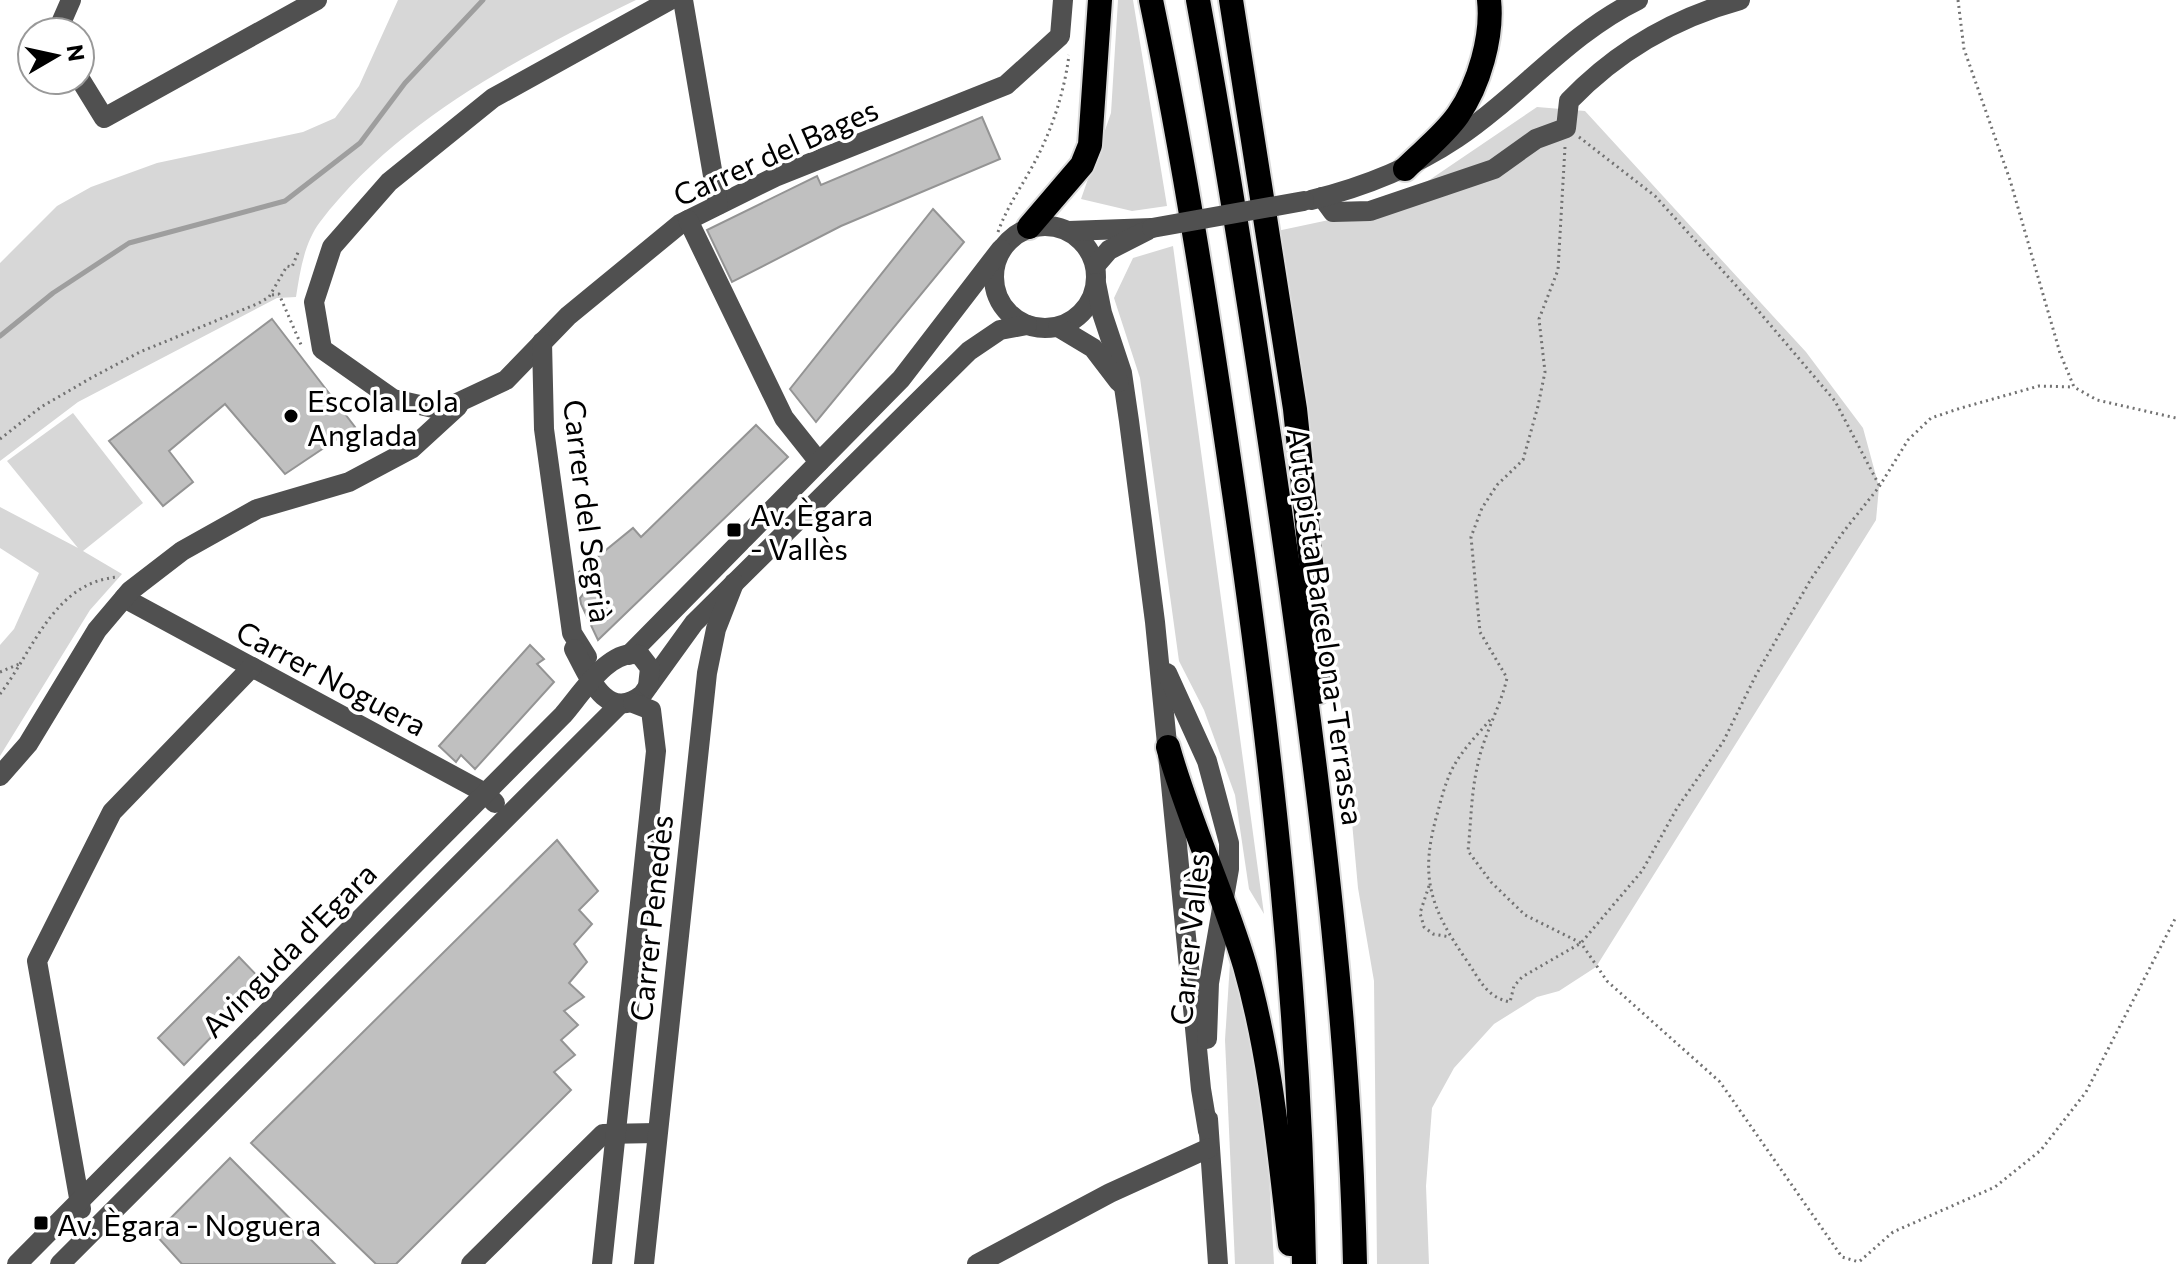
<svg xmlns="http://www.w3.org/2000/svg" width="2176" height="1264" font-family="Commissioner,sans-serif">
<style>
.green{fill:#d7d7d7}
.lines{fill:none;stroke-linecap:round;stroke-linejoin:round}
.stream{stroke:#9e9e9e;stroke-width:5}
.building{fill:#c0c0c0;stroke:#949494;stroke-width:2}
.highway-casing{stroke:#dbdbdb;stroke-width:28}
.path{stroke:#727272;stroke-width:3;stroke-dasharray:2 4;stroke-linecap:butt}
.minor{stroke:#505050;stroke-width:20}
.highway{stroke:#000;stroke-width:24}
.minor-bridge{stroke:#505050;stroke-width:20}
.poi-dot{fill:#000;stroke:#fff;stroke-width:3}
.labels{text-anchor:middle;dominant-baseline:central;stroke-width:7;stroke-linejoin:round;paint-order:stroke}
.street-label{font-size:30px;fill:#000;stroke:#fff}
.poi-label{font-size:30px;fill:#000;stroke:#fff;text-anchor:start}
</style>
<rect width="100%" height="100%" fill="#fff"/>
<g class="green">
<path d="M398 0H636C522 56 399 119 320 222 304 243 300 272 296 297L277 298 78 402 0 461V263L57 206 91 187 157 163 303 132 335 118 359 86Z"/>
<path d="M1118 0H1133L1167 206 1132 211 1081 199 1111 113Z"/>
<path d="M1537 107 1585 111 1806 352 1863 428 1879 487 1876 520 1596 967 1559 991 1537 997 1494 1024 1454 1068 1432 1108 1426 1186 1429 1264H1377L1374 981 1358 888 1342 712 1263 234 1343 217 1422 185Z"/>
<path d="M1173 246 1264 914 1249 889 1235 795 1204 710 1179 661 1140 378 1114 298 1133 258Z"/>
<path d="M73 413 143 503 83 551 122 574 90 610 0 756V645L14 629 39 573 0 548V507L78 548 7 461Z"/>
<path d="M1231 948 1263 1070 1274 1264H1235L1225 1040Z"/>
</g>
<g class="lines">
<path class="stream" d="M0 336 53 293 129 243 285 201 360 143 405 83 483 0"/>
</g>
<g class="building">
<path d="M982 117 1000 159 841 226 732 282 707 230 817 176 821 185Z"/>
<path d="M933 209 964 242 816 422 790 389Z"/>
<path d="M272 319 355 427 285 474 225 404 169 451 193 482 163 506 109 441Z"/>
<path d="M756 425 788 457 598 640 581 604 580 598 589 587 579 572 633 528 641 537Z"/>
<path d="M530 645 544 659 537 664 554 682 475 769 461 755 456 762 439 746Z"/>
<path d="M557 840 598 891 579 910 592 924 574 944 587 962 569 983 584 997 564 1011 578 1025 561 1040 575 1055 554 1072 571 1090 396 1264H376L251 1143Z"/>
<path d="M239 957 264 983 184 1065 158 1038Z"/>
<path d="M230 1158 233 1161 335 1264H182L155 1234Z"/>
</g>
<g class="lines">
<g class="highway-casing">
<g id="highway">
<path d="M1151 0C1185 163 1210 328 1234 493 1271 748 1300 1005 1304 1264"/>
<path d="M1198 0C1234 198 1264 396 1292 595 1323 817 1350 1040 1355 1264"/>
<path d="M1231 0 1295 409 1318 629V692"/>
<path d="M1405 169C1423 151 1444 135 1458 115 1479 85 1493 36 1489 0"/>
<path d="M1029 227 1082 165 1090 145 1100 0"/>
<path d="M1168 747C1189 822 1223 892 1245 966 1271 1057 1279 1151 1290 1244"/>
</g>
</g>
<g class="path">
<path d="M1958 0 1964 49 2010 180 2060 353 2074 387 2097 400 2176 418"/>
<path d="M1579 137 1655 196 1750 301 1835 401 1879 485"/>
<path d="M1565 147 1558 270 1539 319 1545 372 1538 406 1523 460 1497 485 1482 508 1471 537 1480 632 1507 678C1500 709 1483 735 1477 768 1471 795 1471 823 1468 851L1491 882 1525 915 1581 943 1607 981 1720 1082 1842 1257 1859 1262"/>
<path d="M998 232C1007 207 1020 189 1032 167 1051 133 1064 94 1069 55"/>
<path d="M272 295 279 294 302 347"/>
<path d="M0 439 41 407 91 378 140 352 259 303 269 297 287 266 292 267 299 250"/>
<path d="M0 672 22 663"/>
<path d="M0 694C34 650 54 581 119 577"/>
<path d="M1490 720C1478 734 1464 748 1455 764 1447 777 1442 796 1438 811 1419 876 1429 906 1467 961 1480 980 1486 997 1510 1002L1514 986 1522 977 1581 943 1642 871 1677 808 1723 742 1756 675 1811 579 1844 531 1879 487 1908 440 1931 418 1961 408 2039 386 2074 387"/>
<path d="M1429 886 1420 913 1424 927 1433 934 1450 937"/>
<path d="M1860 1261 1893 1232 1995 1187 2041 1150 2086 1092 2176 917"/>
</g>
<g class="minor">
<path d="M670 0 493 98 389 182 332 247 314 302 322 349 393 399 442 410 506 380 568 316 680 224 775 177 1006 85 1060 36 1063 0"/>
<path d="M683 0 718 205"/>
<path d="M57 32 71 0"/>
<path d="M80 79 104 118 317 0"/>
<path d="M1322 197 1333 212 1370 211 1494 169 1536 139 1566 128 1569 101C1616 52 1674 18 1740 0"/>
<path d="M1311 200C1364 187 1412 168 1457 138 1521 95 1568 34 1638 0"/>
<path d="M688 220 784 418 819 462"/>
<circle cx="1045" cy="277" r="51"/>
<path d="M1069 231 1152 228"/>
<path d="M1096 265 1109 250 1148 230"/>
<path d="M1096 283 1102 313 1122 373 1129 421 1155 622 1201 1089 1208 1131"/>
<path d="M1058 327 1093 348 1119 382"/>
<path d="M542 342 544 429 572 633 587 657"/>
<path d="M124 598 485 793 495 803"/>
<path d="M574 649C588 675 606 723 642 695L694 623 969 351 1000 330 1027 325"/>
<path d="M629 655 901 379 1001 249"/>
<path d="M1167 673 1207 761 1229 843V869L1209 983 1207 1039"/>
<path d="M0 776 28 744 97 630 130 591 182 551 257 509 349 482 411 449 458 406"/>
<path d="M1208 1119 1218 1264"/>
<path d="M81 1209 37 961 112 812 252 667"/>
<path d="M17 1264 563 715C580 696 610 646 640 655L650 668 648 686"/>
<path d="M60 1264 620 704"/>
<path d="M471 1264 603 1134 657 1133"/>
<path d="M602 1264 656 751 651 710 633 703"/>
<path d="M644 1264 707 673 716 629 734 583"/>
<path d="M977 1264 1110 1193 1209 1148"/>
</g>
<use href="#highway" class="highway"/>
<path class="minor-bridge" d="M1152 228 1304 201"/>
</g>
<g class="poi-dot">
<circle cx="291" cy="416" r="8"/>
<rect x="726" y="522" width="16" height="16" rx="4"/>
<rect x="33" y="1215" width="16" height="16" rx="4"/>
</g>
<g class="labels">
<g class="street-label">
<text transform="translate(775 151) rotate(-24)">Carrer del Bages</text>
<text transform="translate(589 511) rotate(83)">Carrer del Segrià</text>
<text transform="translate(1327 626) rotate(82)">Autopista Barcelona-Terrassa</text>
<text transform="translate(332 677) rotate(28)">Carrer Noguera</text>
<text transform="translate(650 918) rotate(-84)">Carrer Penedès</text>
<text transform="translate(1188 939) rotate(-84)">Carrer Vallès</text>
<text transform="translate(288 949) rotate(-45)">Avinguda d'Egara</text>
</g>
<g class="poi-label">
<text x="307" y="399">Escola Lola<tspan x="307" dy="34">Anglada</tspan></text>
<text x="750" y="513">Av. Ègara<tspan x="750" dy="34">- Vallès</tspan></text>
<text x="57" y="1223">Av. Ègara - Noguera</text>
</g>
</g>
<g transform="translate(56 56) rotate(81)"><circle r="38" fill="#ffffff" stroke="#999999" stroke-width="2"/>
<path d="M0-6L14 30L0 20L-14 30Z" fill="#000000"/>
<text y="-12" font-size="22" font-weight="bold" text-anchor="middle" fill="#000000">N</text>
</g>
</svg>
